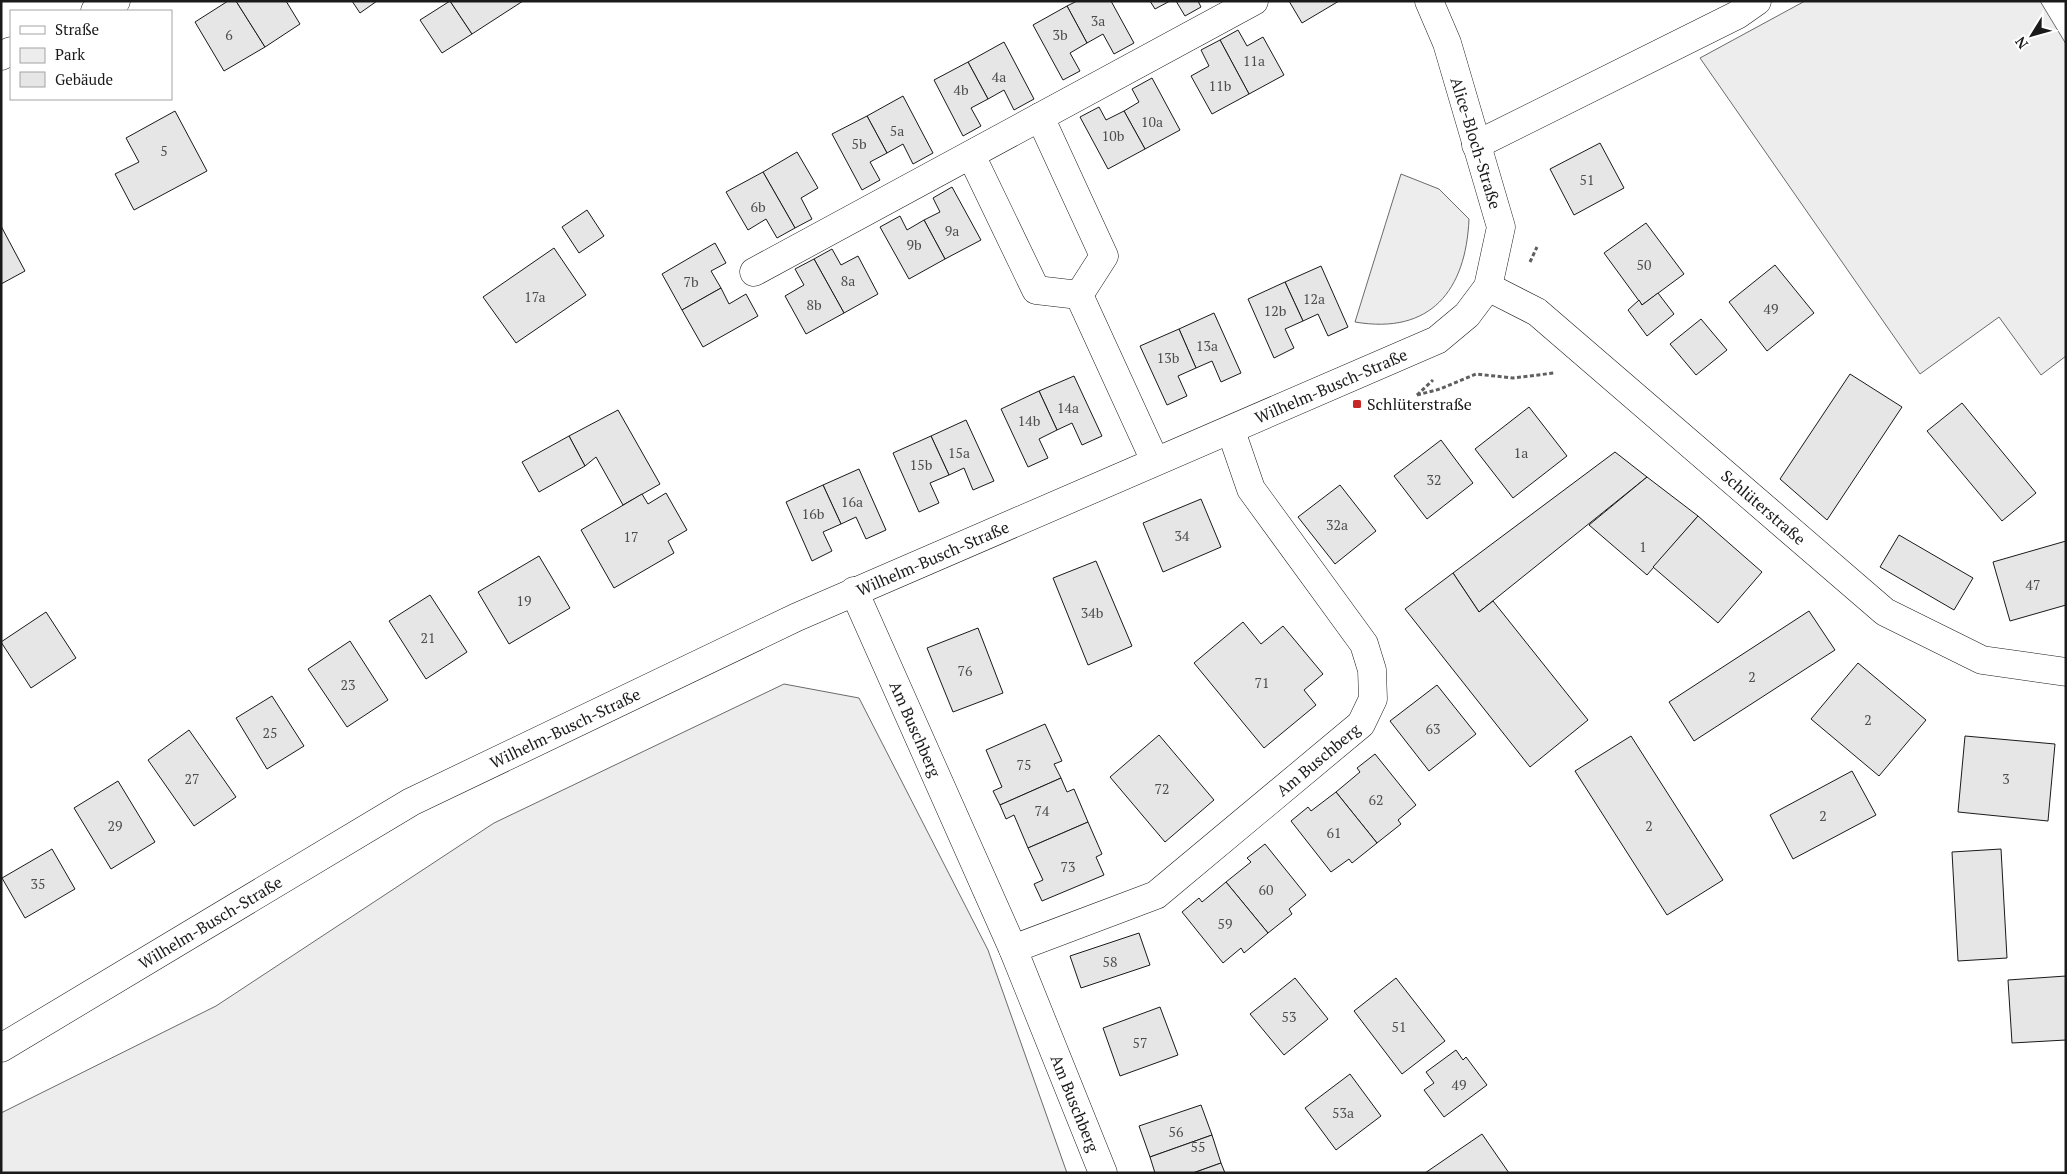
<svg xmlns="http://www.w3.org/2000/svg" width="2067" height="1174" font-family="'PT Serif',serif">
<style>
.green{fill:#ededed;stroke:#6a6a6a}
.building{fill:#e6e6e6;stroke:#1a1a1a}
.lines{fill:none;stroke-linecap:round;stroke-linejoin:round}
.minor-casing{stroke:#1a1a1a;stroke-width:29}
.path{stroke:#5f5f5f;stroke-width:3;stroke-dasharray:4 2.5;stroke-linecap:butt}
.minor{stroke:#fff;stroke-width:28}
.poi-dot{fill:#c62828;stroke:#fff;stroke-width:2}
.labels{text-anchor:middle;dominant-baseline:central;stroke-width:4;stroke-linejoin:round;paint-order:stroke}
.number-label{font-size:14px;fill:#4d4d4d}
.street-label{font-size:16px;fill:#1a1a1a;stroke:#fff}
.poi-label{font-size:16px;fill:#1a1a1a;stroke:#fff;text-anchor:start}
</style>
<rect width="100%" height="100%" fill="#fff"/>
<g class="green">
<path d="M1805 1H2040L2066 44V356L2041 375 1999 317 1920 374 1700 58Z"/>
<path d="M1401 174 1439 189 1469 219C1466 290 1431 335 1355 322Z"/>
<path d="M784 684 859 698 988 950 1067 1173H1V1113L216 1006 494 823Z"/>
</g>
<g class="building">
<path d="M228 1H236L265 47 224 71 195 22Z"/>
<path d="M236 1H286L300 24 265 47Z"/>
<path d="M352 1H377L360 13Z"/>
<path d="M450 1 472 34 442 53 420 20Z"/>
<path d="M450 1H523L472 34Z"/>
<path d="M1077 1H1111L1134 43 1114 54 1103 34 1087 43 1067 6Z"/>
<path d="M1150 1H1170L1155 9Z"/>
<path d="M1176 1H1198L1201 7 1185 16Z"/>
<path d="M1289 1H1339L1302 23Z"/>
<path d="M1067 6 1087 43 1070 53 1080 71 1063 80 1033 25Z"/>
<path d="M1238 30 1247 46 1263 37 1284 75 1249 94 1220 40Z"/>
<path d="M1220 40 1249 94 1212 114 1191 76 1209 66 1201 50Z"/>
<path d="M1004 42 1034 99 1014 110 1004 90 988 99 968 62Z"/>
<path d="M968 62 988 99 971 108 981 126 963 136 934 80Z"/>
<path d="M1152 78 1180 130 1145 149 1124 111 1139 102 1132 89Z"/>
<path d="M903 96 933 153 913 164 903 144 887 153 867 116Z"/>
<path d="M1099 107 1106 120 1124 111 1145 149 1108 169 1080 117Z"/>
<path d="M175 111 207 171 134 210 115 174 139 162 126 138Z"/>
<path d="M867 116 887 153 870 162 880 180 862 190 832 134Z"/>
<path d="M1600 143 1624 188 1574 215 1550 169Z"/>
<path d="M797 152 818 188 801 198 812 219 795 228 763 172Z"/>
<path d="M763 172 795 228 777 238 766 219 748 230 726 192Z"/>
<path d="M952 187 981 240 945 259 924 220 940 212 933 198Z"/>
<path d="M587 210 604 236 579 253 562 227Z"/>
<path d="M900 216 907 230 924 220 945 259 909 279 880 227Z"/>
<path d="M1646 223 1684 274 1642 305 1604 253Z"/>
<path d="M1 226 25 271 1 284Z"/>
<path d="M715 243 726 263 711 271 721 288 682 310 662 274Z"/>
<path d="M554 248 586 295 516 343 483 297Z"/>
<path d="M832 249 841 265 858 256 878 294 844 313 814 259Z"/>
<path d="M814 259 844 313 806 334 785 296 804 285 795 269Z"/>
<path d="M1775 265 1814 313 1767 351 1729 302Z"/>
<path d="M1321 266 1348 327 1328 336 1318 314 1303 321 1285 282Z"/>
<path d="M1285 282 1303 321 1285 329 1294 348 1274 358 1248 299Z"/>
<path d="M721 288 729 304 746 294 758 316 703 347 682 310Z"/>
<path d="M1658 293 1674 314 1647 336 1628 310 1639 300 1642 305Z"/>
<path d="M1214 313 1241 373 1221 382 1212 361 1196 368 1179 329Z"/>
<path d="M1701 319 1727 350 1696 375 1670 344Z"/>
<path d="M1179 329 1196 368 1178 376 1187 396 1167 405 1140 346Z"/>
<path d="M1850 374 1902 407 1827 520 1780 479Z"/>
<path d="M1074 376 1102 436 1082 445 1072 423 1057 430 1039 391Z"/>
<path d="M1039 391 1057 430 1039 439 1048 458 1028 467 1001 409Z"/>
<path d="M1962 403 2036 493 2002 521 1927 431Z"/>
<path d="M1529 407 1567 456 1513 498 1475 449Z"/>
<path d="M618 410 660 484 623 505 596 457 585 466 569 436Z"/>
<path d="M966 420 994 481 973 490 964 468 949 475 931 436Z"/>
<path d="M569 436 585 466 539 492 522 462Z"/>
<path d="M931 436 949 475 930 483 939 503 919 512 893 453Z"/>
<path d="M1441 440 1473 483 1427 519 1394 476Z"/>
<path d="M1615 452 1647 477 1479 612 1453 573Z"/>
<path d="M859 469 886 530 866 539 856 517 841 524 823 485Z"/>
<path d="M1647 477 1698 516 1647 575 1589 525Z"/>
<path d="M823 485 841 524 823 532 832 551 812 561 786 502Z"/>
<path d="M1340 485 1376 531 1335 564 1298 517Z"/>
<path d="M666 493 687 530 668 541 674 553 614 588 581 530 642 494 648 504Z"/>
<path d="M1201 499 1221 547 1163 572 1143 523Z"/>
<path d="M1698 516 1762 572 1718 623 1653 567Z"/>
<path d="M1899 535 1973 578 1954 610 1880 567Z"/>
<path d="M2066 541V605L2010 621 1993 562Z"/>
<path d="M539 556 570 608 509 644 478 592Z"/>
<path d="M1096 561 1132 646 1088 665 1053 578Z"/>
<path d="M1453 573 1479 612 1493 601 1588 720 1530 767 1405 609Z"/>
<path d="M430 595 467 652 426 679 389 621Z"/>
<path d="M1809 611 1835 650 1694 741 1669 702Z"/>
<path d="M46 612 76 658 31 688 1 642Z"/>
<path d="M1243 622 1261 644 1283 626 1323 674 1304 690 1316 705 1264 748 1194 663Z"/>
<path d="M978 628 1003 693 953 712 927 648Z"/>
<path d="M350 641 388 700 347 727 308 669Z"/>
<path d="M1858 663 1926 720 1879 776 1811 719Z"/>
<path d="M1437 685 1476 734 1429 771 1390 721Z"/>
<path d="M272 696 304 746 267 769 236 718Z"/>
<path d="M1045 724 1062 761 1054 764 1061 778 1000 805 993 791 1002 787 986 750Z"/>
<path d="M189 730 236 797 194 826 148 760Z"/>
<path d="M1159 735 1214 800 1165 842 1110 777Z"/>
<path d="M1631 736 1723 880 1667 915 1575 771Z"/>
<path d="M1965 736 2055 744 2048 821 1958 812Z"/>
<path d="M1375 754 1416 805 1398 820 1401 824 1377 843 1336 792 1360 772 1357 768Z"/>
<path d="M1852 771 1876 815 1793 859 1770 815Z"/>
<path d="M1061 778 1067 792 1074 789 1088 822 1028 848 1014 815 1006 819 1000 805Z"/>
<path d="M118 781 155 842 111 869 74 808Z"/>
<path d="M1336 792 1377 843 1352 863 1349 859 1331 872 1291 821 1308 807 1311 811Z"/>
<path d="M1088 822 1102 854 1096 857 1104 875 1042 901 1034 884 1043 880 1028 848Z"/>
<path d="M1265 844 1306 895 1289 909 1292 914 1268 933 1226 882 1251 862 1247 858Z"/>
<path d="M52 849 75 889 25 918 2 878Z"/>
<path d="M2001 849 2007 958 1958 961 1952 852Z"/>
<path d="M1226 882 1268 933 1244 953 1241 948 1223 963 1182 912 1199 898 1202 902Z"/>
<path d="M1139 933 1150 965 1081 988 1070 956Z"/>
<path d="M2066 976V1040L2012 1043 2008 980Z"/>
<path d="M1295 978 1328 1019 1284 1055 1250 1014Z"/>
<path d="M1396 978 1445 1041 1402 1074 1354 1011Z"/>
<path d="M1160 1007 1178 1055 1120 1076 1103 1028Z"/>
<path d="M1456 1050 1463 1060 1466 1057 1487 1085 1444 1117 1424 1090 1434 1083 1426 1072Z"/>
<path d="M1350 1074 1381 1116 1336 1150 1305 1108Z"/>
<path d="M1201 1105 1212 1135 1150 1157 1139 1126Z"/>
<path d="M1482 1134 1509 1173H1425Z"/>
<path d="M1212 1135 1221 1163 1193 1173H1155L1150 1157Z"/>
<path d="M1221 1163 1225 1173H1193Z"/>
</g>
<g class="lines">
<g class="minor-casing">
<g id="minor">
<path d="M95 11 116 1"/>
<path d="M1 56 11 51"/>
<path d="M1040 117 1104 256 1079 295"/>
<path d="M1476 145 1737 15 1757 1"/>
<path d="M971 155 1036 290 1079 295"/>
<path d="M754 272 1254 1"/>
<path id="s1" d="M1488 287 1537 312 1885 612 1982 660 2066 672"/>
<path d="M1079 295 1155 461"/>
<path id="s2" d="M854 591 1013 949 1103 1173"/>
<path id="s3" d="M1013 949 1156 895 1361 724 1373 699 1372 670 1364 644 1251 489 1231 431"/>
<path id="s4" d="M1 1048 411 802 797 617 1437 340 1467 315 1488 287 1501 227 1447 43 1429 1"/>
</g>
</g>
<g class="path">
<path d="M1530 262 1537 247"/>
<path d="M1417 395 1433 380"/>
<path d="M1417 395 1440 389 1476 374 1513 378 1554 373"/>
</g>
<use href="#minor" class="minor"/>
</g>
<rect class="poi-dot" x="1352" y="399" width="10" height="10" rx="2.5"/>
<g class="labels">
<g class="number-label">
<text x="1098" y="20">3a</text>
<text x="229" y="34">6</text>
<text x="1060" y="34">3b</text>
<text x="1254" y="60">11a</text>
<text x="999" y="76">4a</text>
<text x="1220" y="85">11b</text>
<text x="961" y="89">4b</text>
<text x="1152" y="121">10a</text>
<text x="897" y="130">5a</text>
<text x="1113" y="135">10b</text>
<text x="859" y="143">5b</text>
<text x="164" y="150">5</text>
<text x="1587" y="179">51</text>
<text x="758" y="206">6b</text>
<text x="952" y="230">9a</text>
<text x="914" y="244">9b</text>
<text x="1644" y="264">50</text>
<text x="848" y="280">8a</text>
<text x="691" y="281">7b</text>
<text x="535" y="296">17a</text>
<text x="1314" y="298">12a</text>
<text x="814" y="304">8b</text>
<text x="1771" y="308">49</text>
<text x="1275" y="310">12b</text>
<text x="1207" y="345">13a</text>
<text x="1168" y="357">13b</text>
<text x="1068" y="407">14a</text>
<text x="1029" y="420">14b</text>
<text x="959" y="452">15a</text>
<text x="1521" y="452">1a</text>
<text x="921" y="464">15b</text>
<text x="1434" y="479">32</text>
<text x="852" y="501">16a</text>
<text x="813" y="513">16b</text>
<text x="1337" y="524">32a</text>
<text x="1182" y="535">34</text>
<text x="631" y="536">17</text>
<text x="1643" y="546">1</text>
<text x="2033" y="584">47</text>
<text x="524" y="600">19</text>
<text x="1092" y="612">34b</text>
<text x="428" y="637">21</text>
<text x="965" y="670">76</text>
<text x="1752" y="676">2</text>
<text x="1262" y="682">71</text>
<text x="348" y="684">23</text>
<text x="1868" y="719">2</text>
<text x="1433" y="728">63</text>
<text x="270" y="732">25</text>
<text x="1024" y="764">75</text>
<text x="192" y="778">27</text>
<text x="2006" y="778">3</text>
<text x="1162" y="788">72</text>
<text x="1376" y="799">62</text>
<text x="1042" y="810">74</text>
<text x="1823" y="815">2</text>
<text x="115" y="825">29</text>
<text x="1649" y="825">2</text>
<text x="1334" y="832">61</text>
<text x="1068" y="866">73</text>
<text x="38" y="883">35</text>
<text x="1266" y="889">60</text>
<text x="1225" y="923">59</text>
<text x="1110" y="961">58</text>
<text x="1289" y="1016">53</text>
<text x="1399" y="1026">51</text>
<text x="1140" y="1042">57</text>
<text x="1459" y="1084">49</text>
<text x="1343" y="1112">53a</text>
<text x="1176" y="1131">56</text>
<text x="1198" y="1146">55</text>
</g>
<g class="street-label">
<text transform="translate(1476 143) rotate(73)">Alice-Bloch-Straße</text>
<text stroke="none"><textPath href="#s4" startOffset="1488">Wilhelm-Busch-Straße</textPath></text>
<text stroke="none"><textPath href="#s1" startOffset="354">Schlüterstraße</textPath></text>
<text stroke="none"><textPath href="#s4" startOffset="1054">Wilhelm-Busch-Straße</textPath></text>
<text stroke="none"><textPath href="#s4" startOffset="649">Wilhelm-Busch-Straße</textPath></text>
<text stroke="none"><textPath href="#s2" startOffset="151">Am Buschberg</textPath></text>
<text stroke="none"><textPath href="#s3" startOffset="364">Am Buschberg</textPath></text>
<text stroke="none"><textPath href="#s4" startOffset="244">Wilhelm-Busch-Straße</textPath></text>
<text stroke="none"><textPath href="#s2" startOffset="558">Am Buschberg</textPath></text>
</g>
<g class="poi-label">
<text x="1367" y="404">Schlüterstraße</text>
</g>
</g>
<rect width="2067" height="1174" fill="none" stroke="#1a1a1a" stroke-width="5"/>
<rect x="10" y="10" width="162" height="90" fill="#ffffff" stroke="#a3a3a3"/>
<rect x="20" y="26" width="25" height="8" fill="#ffffff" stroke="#a3a3a3"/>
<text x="55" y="35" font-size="15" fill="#1a1a1a">Straße</text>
<rect x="20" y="48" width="25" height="15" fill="#ededed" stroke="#a3a3a3"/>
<text x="55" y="60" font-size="15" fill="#1a1a1a">Park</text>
<rect x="20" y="72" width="25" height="15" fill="#e6e6e6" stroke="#a3a3a3"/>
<text x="55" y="85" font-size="15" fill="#1a1a1a">Gebäude</text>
<g transform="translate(2032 35) rotate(233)" stroke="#ffffff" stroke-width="4" paint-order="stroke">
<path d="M0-4L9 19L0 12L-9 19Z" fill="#1a1a1a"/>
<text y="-8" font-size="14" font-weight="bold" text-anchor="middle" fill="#1a1a1a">N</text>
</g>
</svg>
